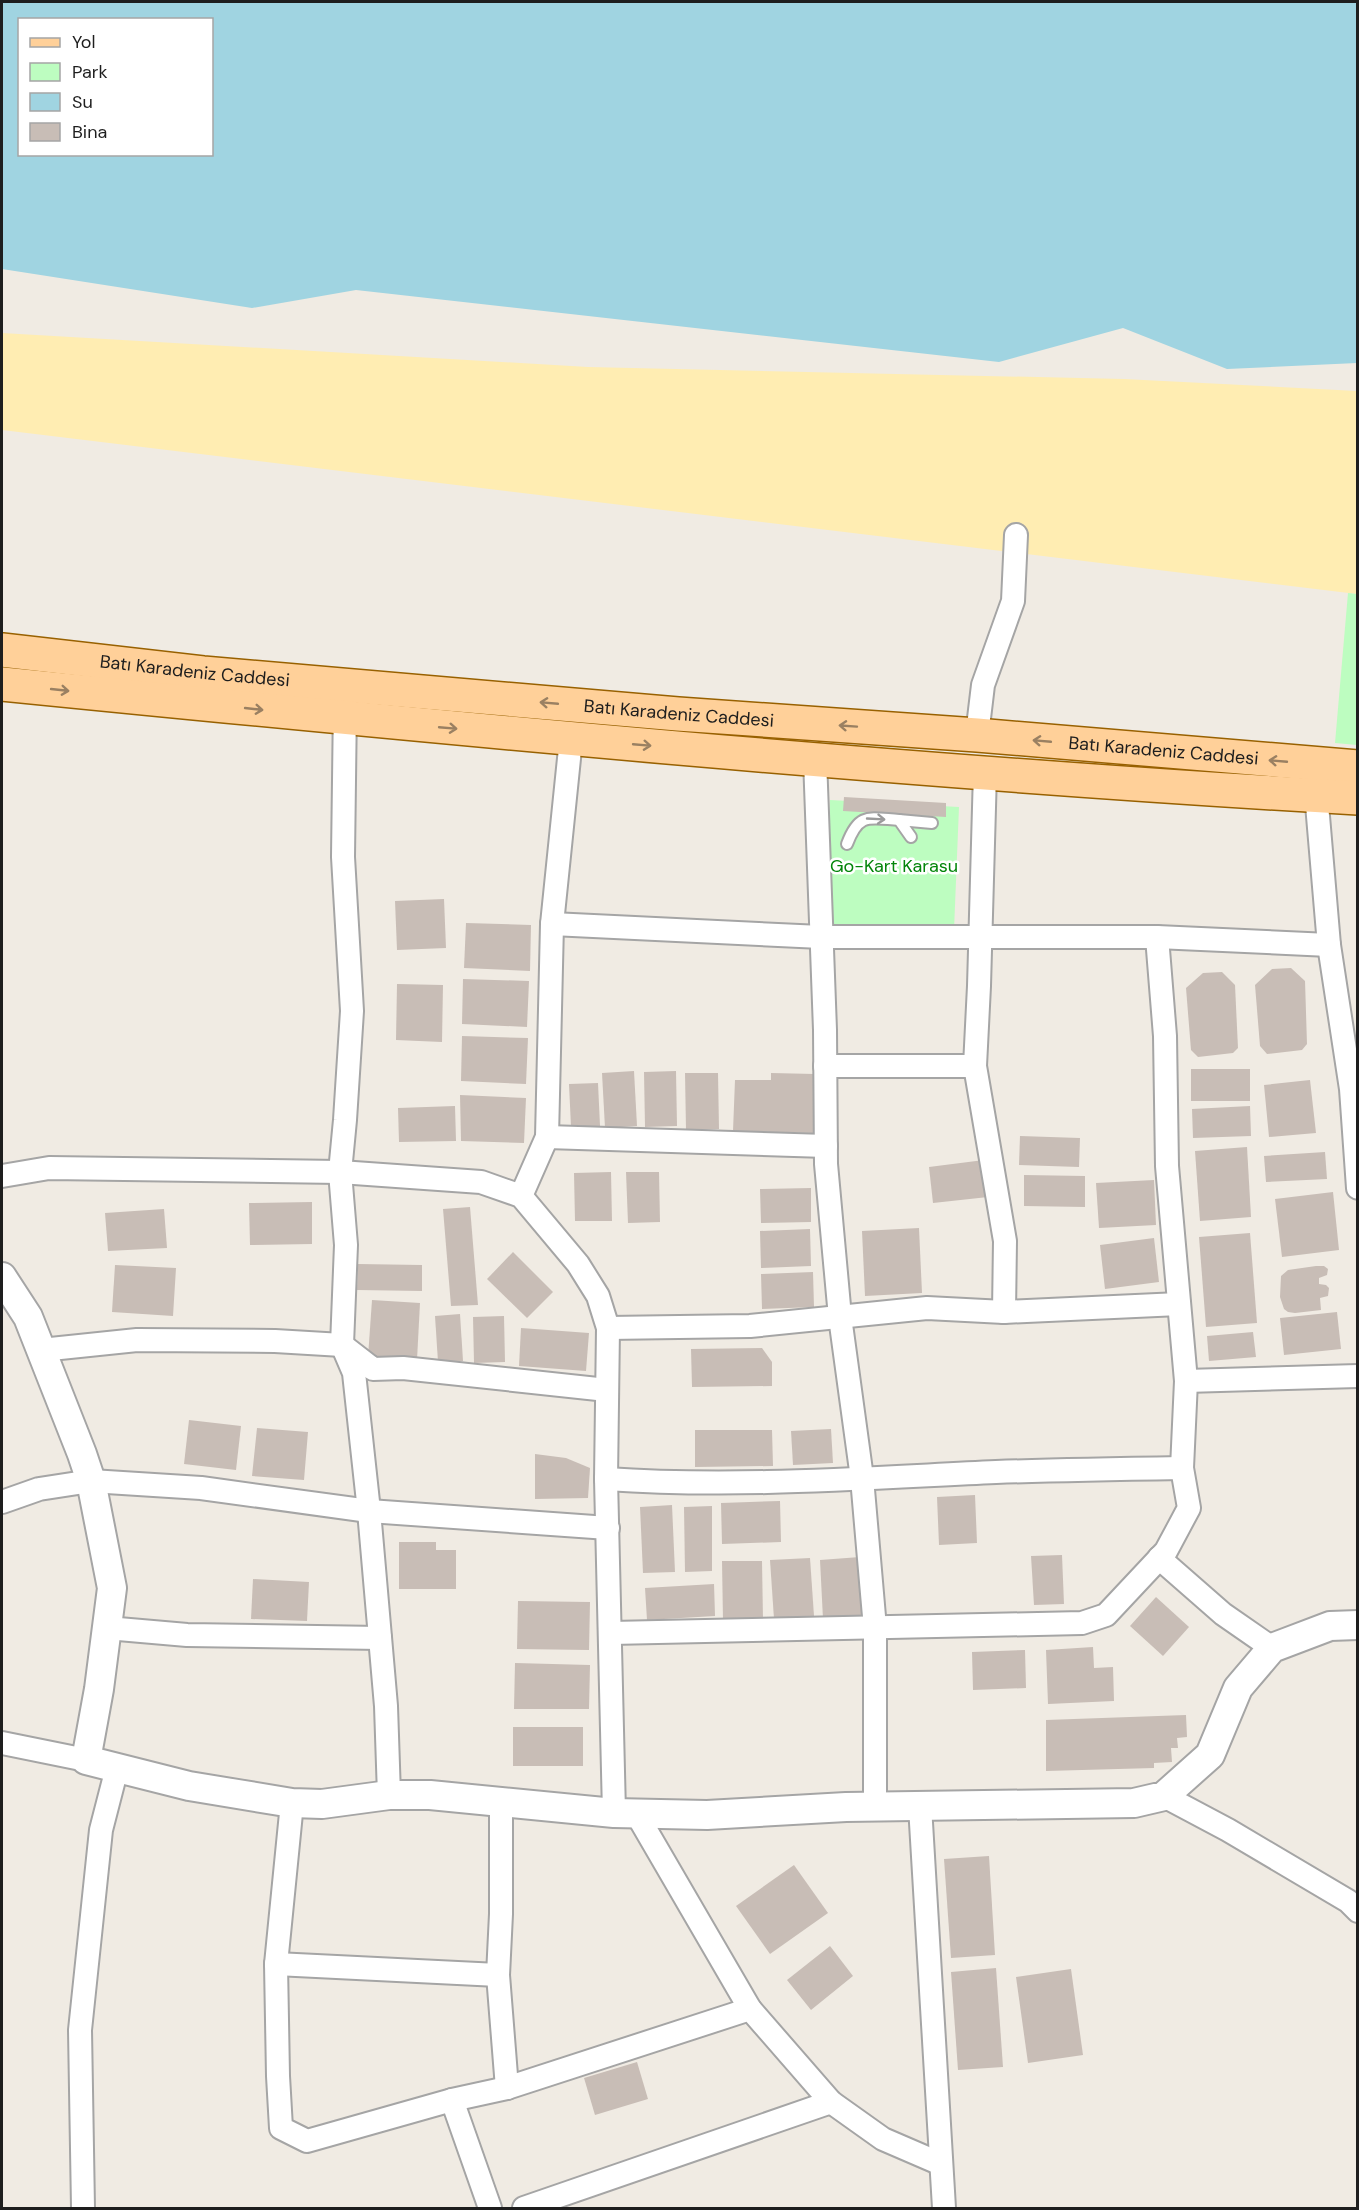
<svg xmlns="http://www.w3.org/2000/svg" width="1359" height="2210" font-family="'DM Sans',sans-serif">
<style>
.sand{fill:#ffedb2}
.park{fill:#bdfdc0}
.water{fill:#a0d4e1;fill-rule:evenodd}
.building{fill:#c8bdb6}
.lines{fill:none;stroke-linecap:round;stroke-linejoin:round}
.service-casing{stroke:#a5a5a5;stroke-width:14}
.minor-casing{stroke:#a5a5a5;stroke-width:26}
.tertiary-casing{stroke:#a5a5a5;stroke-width:32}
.primary-casing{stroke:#986100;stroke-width:36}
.service{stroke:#fff;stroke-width:10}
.minor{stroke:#fff;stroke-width:22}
.tertiary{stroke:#fff;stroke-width:28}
.primary{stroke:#ffd099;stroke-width:33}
.oneway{stroke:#9a8062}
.oneway2{stroke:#9a9a9a}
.labels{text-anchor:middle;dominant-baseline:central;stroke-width:5;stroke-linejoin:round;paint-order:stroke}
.street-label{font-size:18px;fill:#1e1e1e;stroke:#fff}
.park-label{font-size:18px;fill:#03850a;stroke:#fff}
</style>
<rect width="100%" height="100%" fill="#f0ebe3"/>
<path class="sand" d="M2 333 588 367 1124 379 1357 391V594L2 430Z"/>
<g class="park">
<path d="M1348 593 1357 594V745L1335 743Z"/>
<path d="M830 800 959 807 954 930 826 927Z"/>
</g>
<path class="water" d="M2 2H1357V363L1227 369 1123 328 999 362 356 290 252 308 2 269ZM20 20H212V154H20Z"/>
<g class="building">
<path d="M844 797 946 803V817L843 811Z"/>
<path d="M444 899 446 948 397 950 395 901Z"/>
<path d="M466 923 531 925 530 971 464 968Z"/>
<path d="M1291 968 1305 981 1307 1044 1302 1050 1267 1054 1260 1046 1255 985 1272 969Z"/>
<path d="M1222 972 1235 985 1238 1048 1233 1053 1198 1057 1191 1050 1186 988 1203 973Z"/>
<path d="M463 979 529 981 527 1027 462 1024Z"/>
<path d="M397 984 443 985 442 1042 396 1040Z"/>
<path d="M462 1036 528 1038 526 1084 461 1081Z"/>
<rect x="1191" y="1069" width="59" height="32"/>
<path d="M634 1071 637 1126 605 1128 602 1073Z"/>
<path d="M676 1071 677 1126 645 1127 644 1072Z"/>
<path d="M685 1073H718L719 1129 686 1130Z"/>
<path d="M771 1073 815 1074 813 1133 733 1131 735 1080H771Z"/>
<path d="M1310 1080 1316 1133 1269 1137 1264 1085Z"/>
<path d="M598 1083 600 1126 571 1127 569 1084Z"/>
<path d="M460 1095 526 1098 524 1143 461 1141Z"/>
<path d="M455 1106 456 1141 399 1142 398 1108Z"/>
<path d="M1250 1106 1251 1136 1193 1138 1192 1109Z"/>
<path d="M1020 1136 1080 1138 1079 1167 1019 1165Z"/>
<path d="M1247 1147 1251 1217 1200 1221 1195 1151Z"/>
<path d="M1325 1152 1327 1179 1266 1182 1264 1156Z"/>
<path d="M984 1160 988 1197 933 1203 929 1167Z"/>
<path d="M611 1172 612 1221H575L574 1173Z"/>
<path d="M626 1172H659L660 1222 628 1223Z"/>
<path d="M1024 1175 1085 1176V1207L1024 1206Z"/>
<path d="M1154 1180 1156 1225 1099 1228 1096 1183Z"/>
<path d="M811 1188V1222L761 1223 760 1189Z"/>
<path d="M1333 1192 1339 1250 1282 1257 1275 1199Z"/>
<path d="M312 1202V1244L250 1245 249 1203Z"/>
<path d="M470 1207 478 1305 451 1306 443 1209Z"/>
<path d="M164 1209 167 1248 108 1251 105 1213Z"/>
<path d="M919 1228 922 1293 865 1296 862 1231Z"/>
<path d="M810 1229 811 1266 761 1268 760 1231Z"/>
<path d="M1250 1233 1257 1323 1206 1327 1199 1237Z"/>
<path d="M1154 1238 1159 1282 1105 1289 1100 1245Z"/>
<path d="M513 1252 553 1292 527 1318 487 1279Z"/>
<path d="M358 1264 422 1265V1291L357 1290Z"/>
<path d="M115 1265 176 1268 173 1316 112 1312Z"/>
<path d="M1316 1266H1324L1328 1269 1327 1275 1319 1278V1284L1326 1285 1329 1288 1328 1296 1320 1298 1321 1310 1295 1313 1288 1312 1284 1309 1280 1297 1281 1276 1288 1270Z"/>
<path d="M813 1272 814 1307 762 1309 761 1274Z"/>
<path d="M372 1300 420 1303 417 1360 368 1357Z"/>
<path d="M1337 1312 1341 1349 1284 1355 1280 1318Z"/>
<path d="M460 1314 463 1361 438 1362 435 1316Z"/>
<path d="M504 1316 505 1362 474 1363 473 1317Z"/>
<path d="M521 1328 589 1333 586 1371 519 1366Z"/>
<path d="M1253 1332 1256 1357 1209 1361 1207 1336Z"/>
<path d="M762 1348 772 1362V1386L692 1387 691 1349Z"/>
<path d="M189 1420 241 1426 236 1470 184 1464Z"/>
<path d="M257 1428 308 1432 304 1480 252 1476Z"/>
<path d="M831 1429 833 1463 793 1465 791 1431Z"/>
<path d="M695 1430H772L773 1466 695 1467Z"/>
<path d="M535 1454 566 1458 590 1468 588 1498 535 1499Z"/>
<path d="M975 1495 977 1543 939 1545 937 1497Z"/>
<path d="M780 1501 781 1542 722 1544 721 1503Z"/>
<path d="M672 1505 675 1572 643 1573 640 1507Z"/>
<path d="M712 1506V1571L685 1572 684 1507Z"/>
<path d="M399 1542H436V1550H456V1589H399Z"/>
<path d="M1062 1555 1064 1604 1034 1605 1031 1556Z"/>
<path d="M860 1557 863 1617 823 1619 820 1560Z"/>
<path d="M810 1558 814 1616 774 1619 770 1560Z"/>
<path d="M722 1561H762L763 1620 723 1621Z"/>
<path d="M253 1579 309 1582 307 1621 251 1619Z"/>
<path d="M714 1584 715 1616 647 1620 645 1588Z"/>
<path d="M1156 1597 1189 1627 1163 1656 1130 1626Z"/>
<path d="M518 1601 590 1602 589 1650 517 1649Z"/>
<path d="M1093 1647 1094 1668 1113 1667 1114 1701 1048 1704 1046 1650Z"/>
<path d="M1025 1650 1026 1688 973 1690 972 1652Z"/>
<path d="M515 1663 590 1665 589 1709H514Z"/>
<path d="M1186 1715 1187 1737 1177 1738 1178 1748H1171L1172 1762 1154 1763V1768L1046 1771V1720Z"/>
<rect x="513" y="1727" width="70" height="39"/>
<path d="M989 1856 995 1955 951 1958 944 1859Z"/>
<path d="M794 1865 828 1913 770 1954 736 1906Z"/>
<path d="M830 1946 853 1976 811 2010 787 1980Z"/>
<path d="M996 1968 1003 2067 958 2070 951 1972Z"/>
<path d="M1071 1969 1083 2055 1028 2063 1016 1977Z"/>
<path d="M637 2062 648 2099 595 2115 584 2078Z"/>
</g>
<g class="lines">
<g class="service-casing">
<g id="service">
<path d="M899 820 932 823"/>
<path d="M847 844C859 812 869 818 899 820L911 837"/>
</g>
</g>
<g class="minor-casing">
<g id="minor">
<path d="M345 704 343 857 352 1011 345 1120 340 1172 346 1245 342 1345 354 1373 369 1511 386 1706 389 1795"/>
<path d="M977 735 983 685 1013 601 1016 535"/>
<path d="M815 759 825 1030 826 1164 840 1317 862 1478 875 1628V1807"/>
<path d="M1315 781 1329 945 1351 1089 1358 1188"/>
<path d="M552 924 821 937H1157L1329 945"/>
<path d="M825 1066H975L979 986 985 772"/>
<path d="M975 1066 1005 1241 1004 1312"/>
<path d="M547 1137 826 1146"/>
<path d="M2 1176 49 1168 340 1172 481 1182 521 1196 578 1264 598 1296 608 1328 606 1479 614 1813"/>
<path d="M521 1196 547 1137 552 924 571 739"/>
<path d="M608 1328 750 1326 927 1308 1004 1312 1179 1304"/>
<path d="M41 1350 137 1340 275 1341 342 1345 373 1369 403 1368 607 1390"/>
<path d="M1186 1381 1358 1376"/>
<path d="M606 1479C736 1488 866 1478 996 1472 1058 1470 1120 1469 1182 1468"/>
<path d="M2 1502 39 1489 91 1481 201 1488 369 1511 608 1528"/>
<path d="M1159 1558 1223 1614 1272 1648"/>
<path d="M107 1628 187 1635 380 1638"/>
<path d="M611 1633 1082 1623 1106 1615 1166 1551 1189 1508 1182 1468 1186 1381 1167 1166 1165 1036 1157 937"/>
<path d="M2 1743 86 1760"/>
<path d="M1164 1796 1228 1830 1348 1901 1358 1911"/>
<path d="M501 1801V1914L498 1975 507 2088"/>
<path d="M292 1803 276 1964 278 2076 281 2128 307 2141 452 2100 507 2088 750 2009 831 2102 883 2139 941 2164"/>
<path d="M920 1806 944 2208"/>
<path d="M636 1813 750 2009"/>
<path d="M276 1964 498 1975"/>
<path d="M452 2100 490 2208"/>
<path d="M83 2208 80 2030 101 1830 117 1768"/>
<path d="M524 2208 831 2102"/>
</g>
</g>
<g class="tertiary-casing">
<path id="tertiary" d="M2 1277 28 1317 82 1454 91 1481 112 1588 99 1689 86 1760 189 1786 292 1803 322 1804 389 1795H430L614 1813 707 1815 846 1807 1134 1803 1164 1796 1210 1755 1238 1688 1272 1648 1330 1626 1358 1625"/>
</g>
<g class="primary-casing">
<g id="primary">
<path id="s1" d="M2 650 203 673 678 714 977 735 1358 767"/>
<path d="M2 684C453 729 905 772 1358 798"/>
</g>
</g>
<use href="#service" class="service"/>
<use href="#minor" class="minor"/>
<use href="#tertiary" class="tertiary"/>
<use href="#primary" class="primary"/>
</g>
<defs><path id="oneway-shaft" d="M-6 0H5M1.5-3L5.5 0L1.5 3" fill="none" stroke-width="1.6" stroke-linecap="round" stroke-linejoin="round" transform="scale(1.5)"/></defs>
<g class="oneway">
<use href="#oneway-shaft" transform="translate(60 690) rotate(6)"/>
<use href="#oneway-shaft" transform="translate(549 703) rotate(-175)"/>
<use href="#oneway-shaft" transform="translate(254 709) rotate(6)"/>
<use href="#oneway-shaft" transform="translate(848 726) rotate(-176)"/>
<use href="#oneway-shaft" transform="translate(448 728) rotate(5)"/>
<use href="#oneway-shaft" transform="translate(1042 741) rotate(-175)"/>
<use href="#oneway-shaft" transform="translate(642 745) rotate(5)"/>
<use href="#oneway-shaft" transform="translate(1278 761) rotate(-175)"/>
</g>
<use class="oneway2" href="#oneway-shaft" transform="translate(876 819) rotate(3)"/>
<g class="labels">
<g class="street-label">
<text stroke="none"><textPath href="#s1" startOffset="194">Batı Karadeniz Caddesi</textPath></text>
<text stroke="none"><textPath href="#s1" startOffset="680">Batı Karadeniz Caddesi</textPath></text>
<text stroke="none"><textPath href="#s1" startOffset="1166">Batı Karadeniz Caddesi</textPath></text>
</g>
<g class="park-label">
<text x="894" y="866">Go-Kart Karasu</text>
</g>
</g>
<rect width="1359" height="2210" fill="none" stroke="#1e1e1e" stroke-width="6"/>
<rect x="18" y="18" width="195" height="138" fill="#ffffff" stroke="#a5a5a5" stroke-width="1.5"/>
<rect x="30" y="38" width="30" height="9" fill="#ffd099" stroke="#a5a5a5" stroke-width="1.5"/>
<text x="72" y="48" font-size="18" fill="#1e1e1e">Yol</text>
<rect x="30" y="63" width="30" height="18" fill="#bdfdc0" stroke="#a5a5a5" stroke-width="1.5"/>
<text x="72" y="78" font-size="18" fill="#1e1e1e">Park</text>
<rect x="30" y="93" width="30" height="18" fill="#a0d4e1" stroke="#a5a5a5" stroke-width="1.5"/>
<text x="72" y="108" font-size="18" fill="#1e1e1e">Su</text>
<rect x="30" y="123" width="30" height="18" fill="#c8bdb6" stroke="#a5a5a5" stroke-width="1.5"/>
<text x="72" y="138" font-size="18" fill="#1e1e1e">Bina</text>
</svg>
